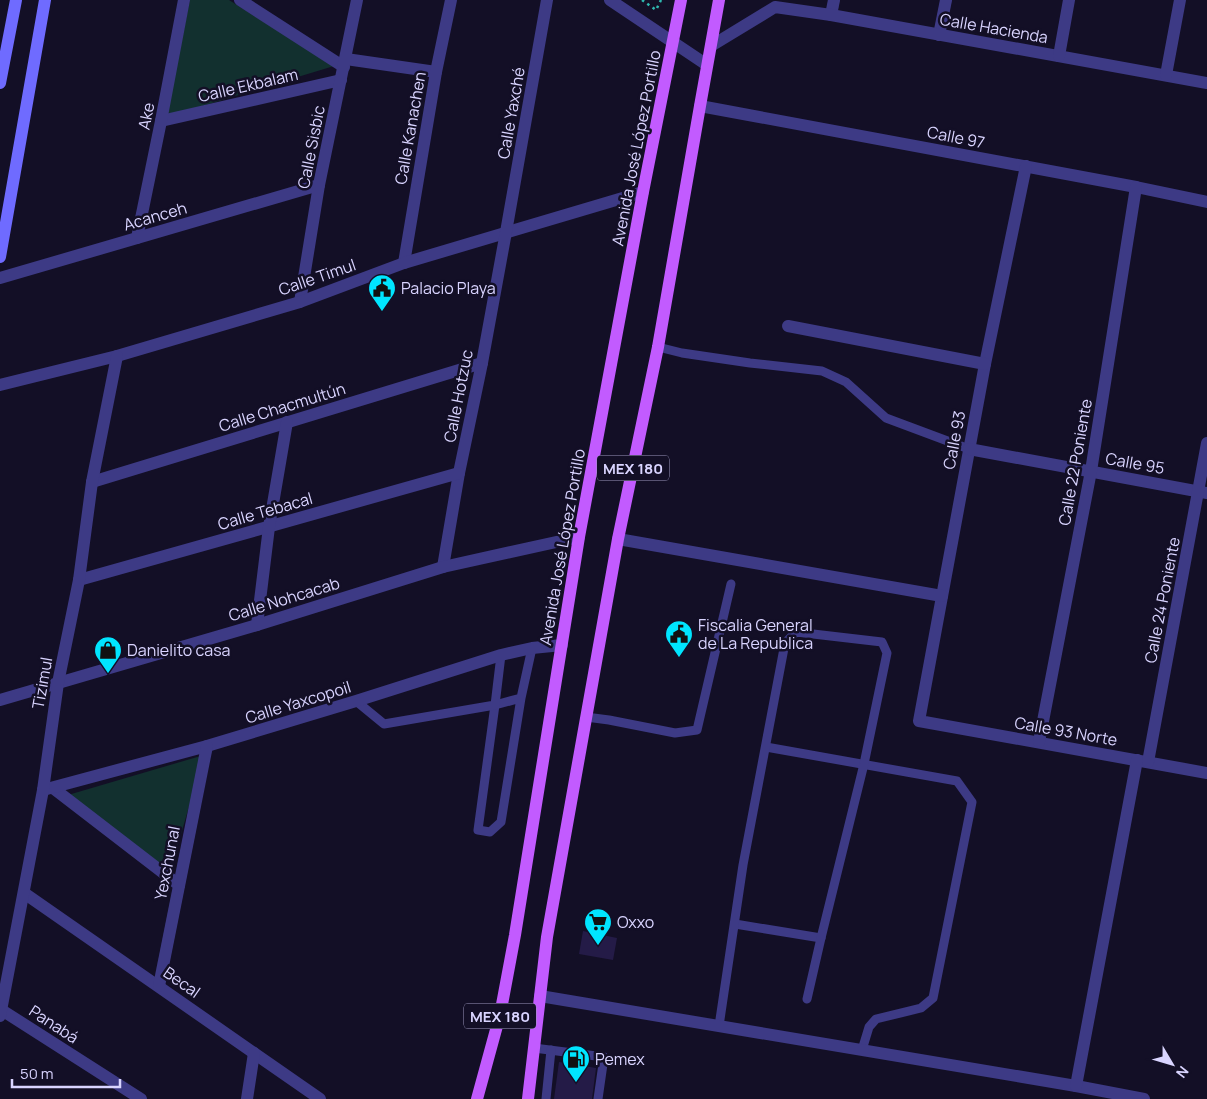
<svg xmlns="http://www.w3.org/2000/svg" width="1207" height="1099" font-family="Manrope,sans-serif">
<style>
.green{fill:#12302f}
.building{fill:#241b47}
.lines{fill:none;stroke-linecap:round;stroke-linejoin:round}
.path{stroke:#2fb8b0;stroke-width:2.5;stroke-dasharray:2.5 4;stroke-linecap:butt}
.service{stroke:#3d3a85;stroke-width:9}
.minor{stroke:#3d3a85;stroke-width:12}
.secondary{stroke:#6f6bff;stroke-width:12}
.primary{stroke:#c25bff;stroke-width:12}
.labels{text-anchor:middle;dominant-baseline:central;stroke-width:5;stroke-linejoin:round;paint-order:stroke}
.shield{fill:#130f26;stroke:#9e99be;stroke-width:1}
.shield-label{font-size:15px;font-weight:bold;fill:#d9d4ff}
.street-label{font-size:16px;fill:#d9d4ff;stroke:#130f26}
.poi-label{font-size:16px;fill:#d9d4ff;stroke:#130f26;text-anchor:start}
</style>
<rect width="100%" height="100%" fill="#130f26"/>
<g class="green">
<path d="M190 0H229L334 66 166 117Z"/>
<path d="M204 755 170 872 68 795Z"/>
</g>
<g class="building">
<path d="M583 931 617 938 613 960 579 954Z"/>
<path d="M559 1062 596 1068 592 1099H554Z"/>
</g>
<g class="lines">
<path class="path" d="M642 0 656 10 661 0"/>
<g class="service">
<path d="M658 347 682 353 750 363 822 371 846 382 886 418 969 449"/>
<path d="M521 698 495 705 478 830 490 832 501 822 521 698 532 648"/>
<path d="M356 701 384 724 495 705 501 655"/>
<path d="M586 717 609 720 675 733 697 730 731 584"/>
<path d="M766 747 957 781 972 802 933 998 921 1008 876 1019 869 1027 862 1050"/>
<path d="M735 924 821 938"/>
<path d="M719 1026 743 865 785 643 796 632 882 642 887 653 864 764 821 938 807 999"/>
<path d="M534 1048 604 1057 598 1099"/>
<path d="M546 1099 551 1050"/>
</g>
<g class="minor">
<path d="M240 0 344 67"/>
<path d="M610 0 707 65"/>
<path d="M831 15 834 0"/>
<path d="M939 35 946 0"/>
<path d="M711 46 775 7 831 15 1207 83"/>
<path d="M1059 56 1069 0"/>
<path d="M346 59 436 72"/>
<path d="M1166 75 1180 0"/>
<path d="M700 106 1136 187 1207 202"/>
<path d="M161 121 341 80"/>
<path d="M1026 166 985 364 919 721 1207 773"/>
<path d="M137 238 161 121 184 0"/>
<path d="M404 263 436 72 451 0"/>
<path d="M0 278 319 185"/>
<path d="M300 302 319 185 357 0"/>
<path d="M788 326 985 364"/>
<path d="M0 385 117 356 300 302 404 263 643 192"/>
<path d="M969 449 1207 493"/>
<path d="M92 482 482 363"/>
<path d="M618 539 942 596"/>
<path d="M443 567 459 473 482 363 506 232 547 0"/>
<path d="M79 580 459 473"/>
<path d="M257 625 269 527 287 422"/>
<path d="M0 700 257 625 443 567 579 537"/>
<path d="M1039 742 1091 471 1136 187"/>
<path d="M1148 762 1207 443"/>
<path d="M53 788 179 885"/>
<path d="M43 790 207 746 356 701 501 655 532 648 562 645"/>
<path d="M24 893 320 1099"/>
<path d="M159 986 207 746"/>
<path d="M540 996 1076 1086 1144 1099"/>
<path d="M0 1009 141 1099"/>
<path d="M0 1016 43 790 58 683 79 580 92 482 117 356"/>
<path d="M1076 1086 1137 760"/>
<path d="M247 1099 254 1053"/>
</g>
<g class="secondary">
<path d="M0 83 16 0"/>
<path d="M0 257 45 0"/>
</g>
<g class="primary">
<path d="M477 1099 500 1015 515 935 579 537 643 192 681 0"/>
<path d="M528 1099 547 937 618 539 658 347 700 106 719 0"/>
</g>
</g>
<defs>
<g id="civic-pin" transform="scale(1.4375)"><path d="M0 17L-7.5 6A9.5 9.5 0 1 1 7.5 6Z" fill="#00e5ff" stroke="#130f26"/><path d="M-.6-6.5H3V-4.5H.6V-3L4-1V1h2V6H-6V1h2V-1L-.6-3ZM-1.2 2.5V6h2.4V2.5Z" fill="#111"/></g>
<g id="shop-pin" transform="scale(1.4375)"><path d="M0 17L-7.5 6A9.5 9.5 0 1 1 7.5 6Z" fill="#00e5ff" stroke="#130f26"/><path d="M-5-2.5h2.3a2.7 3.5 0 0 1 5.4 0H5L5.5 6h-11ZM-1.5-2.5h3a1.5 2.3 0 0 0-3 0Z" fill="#111"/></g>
<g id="supermarket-pin" transform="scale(1.4375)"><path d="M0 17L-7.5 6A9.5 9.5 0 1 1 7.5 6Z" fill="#00e5ff" stroke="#130f26"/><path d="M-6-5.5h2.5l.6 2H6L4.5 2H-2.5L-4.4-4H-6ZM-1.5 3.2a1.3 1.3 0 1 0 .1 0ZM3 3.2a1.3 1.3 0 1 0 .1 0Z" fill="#111"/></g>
<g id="fuel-pin" transform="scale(1.4375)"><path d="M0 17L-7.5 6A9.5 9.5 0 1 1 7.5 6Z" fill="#00e5ff" stroke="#130f26"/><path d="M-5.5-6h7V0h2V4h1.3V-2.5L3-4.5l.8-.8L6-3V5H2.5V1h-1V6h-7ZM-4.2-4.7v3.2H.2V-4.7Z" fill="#111"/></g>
</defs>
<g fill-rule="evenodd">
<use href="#civic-pin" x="382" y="288"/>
<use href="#civic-pin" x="679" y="634"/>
<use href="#shop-pin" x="108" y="650"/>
<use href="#supermarket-pin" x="598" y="922"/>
<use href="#fuel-pin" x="576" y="1059"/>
</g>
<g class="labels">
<g class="shield">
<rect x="597" y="455.5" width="72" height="25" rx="4"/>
<rect x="464" y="1003.5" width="72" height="25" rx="4"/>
</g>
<g class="shield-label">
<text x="633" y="468">MEX 180</text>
<text x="500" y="1016">MEX 180</text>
</g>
<g class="street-label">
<text transform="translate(994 28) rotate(10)">Calle Hacienda</text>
<text transform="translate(248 85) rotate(-13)">Calle Ekbalam</text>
<text transform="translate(511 113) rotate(-80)">Calle Yaxché</text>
<text transform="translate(146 116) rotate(-79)">Ake</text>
<text transform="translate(410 128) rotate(-80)">Calle Kanachen</text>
<text transform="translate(956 137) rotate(11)">Calle 97</text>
<text transform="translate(311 147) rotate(-79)">Calle Sisbic</text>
<text transform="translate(636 148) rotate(-79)">Avenida José López Portillo</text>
<text transform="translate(155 216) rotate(-16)">Acanceh</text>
<text transform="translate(317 277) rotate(-19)">Calle Timul</text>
<text transform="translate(458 396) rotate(-79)">Calle Hotzuc</text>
<text transform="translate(282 407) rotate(-17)">Calle Chacmultún</text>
<text transform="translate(954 440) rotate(-79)">Calle 93</text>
<text transform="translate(1075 462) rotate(-80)">Calle 22 Poniente</text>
<text transform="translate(1135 463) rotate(10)">Calle 95</text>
<text transform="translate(265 511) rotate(-16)">Calle Tebacal</text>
<text transform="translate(562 547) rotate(-80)">Avenida José López Portillo</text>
<text transform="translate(284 599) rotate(-17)">Calle Nohcacab</text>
<text transform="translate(1162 600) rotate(-79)">Calle 24 Poniente</text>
<text transform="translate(42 683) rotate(-80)">Tizimul</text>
<text transform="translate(298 702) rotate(-17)">Calle Yaxcopoil</text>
<text transform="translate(1066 731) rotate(10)">Calle 93 Norte</text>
<text transform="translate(167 863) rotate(-79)">Yexchunal</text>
<text transform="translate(182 982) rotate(35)">Becal</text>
<text transform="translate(54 1024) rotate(33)">Panabá</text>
</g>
<g class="poi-label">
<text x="401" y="288">Palacio Playa</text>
<text x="698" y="625">Fiscalia General<tspan x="698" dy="18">de La Republica</tspan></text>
<text x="127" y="650">Danielito casa</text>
<text x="617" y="922">Oxxo</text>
<text x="595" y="1059">Pemex</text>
</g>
</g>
<g transform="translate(1172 1064) rotate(128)" stroke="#130f26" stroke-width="4" paint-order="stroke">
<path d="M0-4L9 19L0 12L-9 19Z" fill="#d9d4ff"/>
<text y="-8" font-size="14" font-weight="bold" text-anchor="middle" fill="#d9d4ff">N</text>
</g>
<path d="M12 1079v8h108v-8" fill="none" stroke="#d9d4ff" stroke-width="2.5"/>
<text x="20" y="1079" font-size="15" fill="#d9d4ff" stroke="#130f26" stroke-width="4" paint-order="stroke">50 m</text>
</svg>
